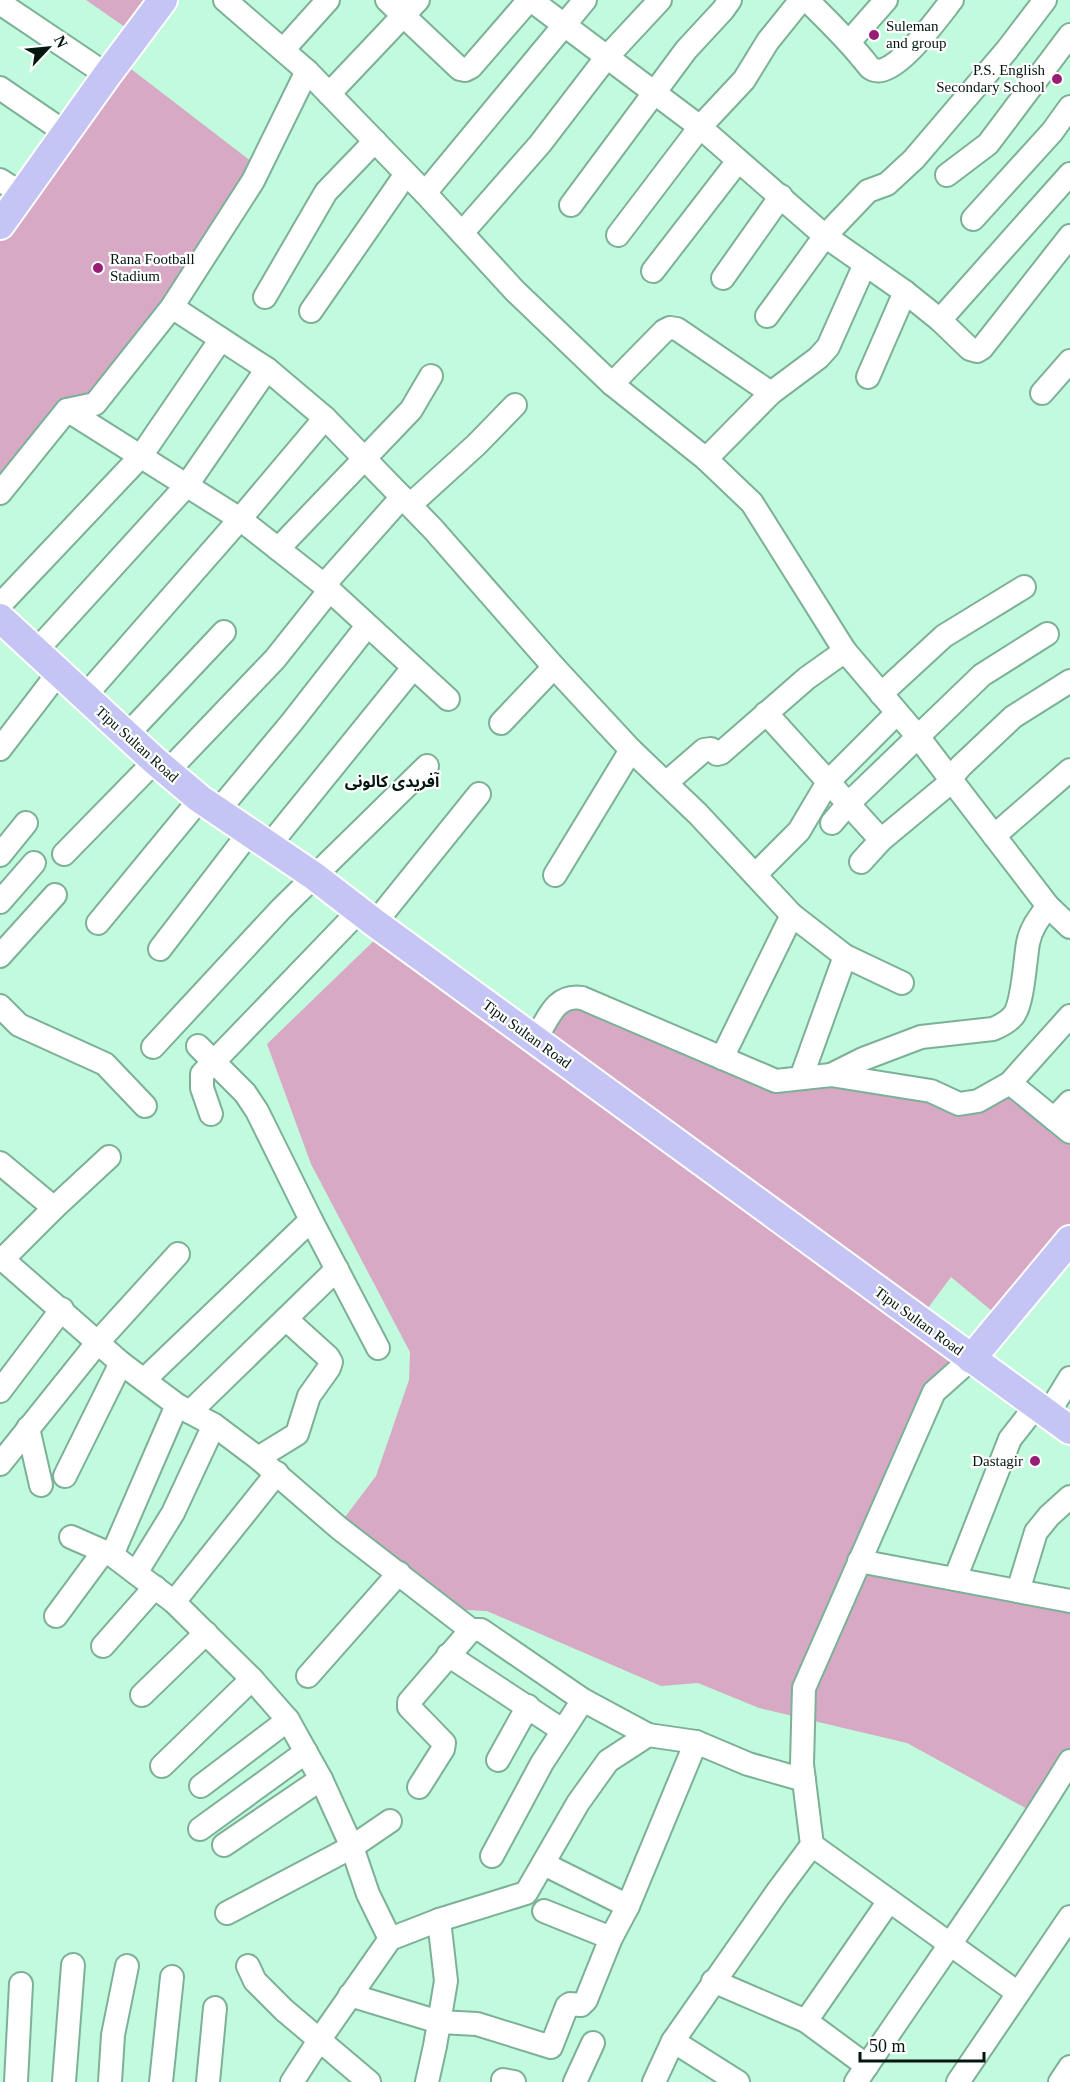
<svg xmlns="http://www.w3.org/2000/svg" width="1070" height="2082" font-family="'Times New Roman','Noto Sans Arabic',serif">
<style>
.green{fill:#d7a9c4}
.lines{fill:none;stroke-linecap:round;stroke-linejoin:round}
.minor-casing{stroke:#7cb197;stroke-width:26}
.major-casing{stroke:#fff;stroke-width:32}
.minor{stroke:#fff;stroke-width:22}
.major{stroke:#c4c4f5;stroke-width:28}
.poi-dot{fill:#981d76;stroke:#fff;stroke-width:2}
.labels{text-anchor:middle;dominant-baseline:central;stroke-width:4.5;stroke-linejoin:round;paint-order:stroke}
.poi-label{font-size:15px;fill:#03170e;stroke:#fff;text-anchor:start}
.street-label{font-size:15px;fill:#03170e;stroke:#fff}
.neighbourhood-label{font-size:16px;font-weight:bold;fill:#03170e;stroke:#fff}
</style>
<rect width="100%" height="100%" fill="#c2fadd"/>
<g class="green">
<path d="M86 0H159L135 34Z"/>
<path d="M118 59 260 168 95 404 67 410 0 493V230Z"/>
<path d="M385 930 536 1034 558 1000 777 1080 831 1074 961 1102 1012 1081 1070 1129V1243L1004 1321 951 1277 919 1320 967 1356 935 1392 859 1562 1070 1602V1760L1040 1816 907 1743 759 1708 698 1683 661 1686 487 1611 441 1609 336 1529 376 1476 409 1380 410 1352 311 1164 267 1044Z"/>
</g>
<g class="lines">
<g class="minor-casing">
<g id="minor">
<path d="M225 0 307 71 425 193 515 291 612 384 706 459 752 503 845 651 919 738 1048 906 1070 927"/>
<path d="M387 0 460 69 465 70 471 67 529 0"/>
<path d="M531 0 700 127 825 236 905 292 940 320 970 349 977 351 982 348 1070 236"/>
<path d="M807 0C826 19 845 37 862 58 866 62 869 69 875 70 896 77 940 15 952 0"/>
<path d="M0 3 107 75"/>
<path d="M849 42 886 0"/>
<path d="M283 50 328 0"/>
<path d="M0 88 66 133"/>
<path d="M329 94 418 0"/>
<path d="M947 175 988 144 1070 35"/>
<path d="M0 180 22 194"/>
<path d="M425 193 585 0"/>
<path d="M571 205 686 50 723 10 730 0"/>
<path d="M973 219 1052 132 1070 107"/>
<path d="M462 233 540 144 606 58 660 0"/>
<path d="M618 235 700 127 744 80 768 41 801 0"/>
<path d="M653 271 738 161"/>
<path d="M723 278 781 196"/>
<path d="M265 297 326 192 375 141"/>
<path d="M172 307 267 369 325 418 433 529 554 667 631 750 698 814 792 915 845 956 902 983"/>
<path d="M311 311 406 174"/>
<path d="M767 316 825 236 868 191 887 184 914 159 1007 50 1045 0"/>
<path d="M940 320 1070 174"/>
<path d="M868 377 905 292"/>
<path d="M612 384 664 331 670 328 677 329 771 393"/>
<path d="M1042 393 1070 361"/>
<path d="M67 410 240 519 324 585 448 699"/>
<path d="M706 459 771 393 818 358 828 347 865 264"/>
<path d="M0 493 67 410 95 404 172 307 253 181 307 71"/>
<path d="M410 505 476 445 515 405"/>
<path d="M278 549 411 410 431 376"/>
<path d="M324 585 402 497"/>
<path d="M0 605 141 456 221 339"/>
<path d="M36 651 187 485 267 369"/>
<path d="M881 694 944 636 1024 587"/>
<path d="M85 696 240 519 325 418"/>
<path d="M766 713 881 840"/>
<path d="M501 723 554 667"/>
<path d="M127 735 224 632"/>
<path d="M0 749 59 672"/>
<path d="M167 772 275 659 329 591"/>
<path d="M666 783 704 750 711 749 717 754 721 753 807 678 845 651"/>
<path d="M218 811 292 722 367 626"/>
<path d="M832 823 848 804 982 675 1047 634"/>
<path d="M994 836 1070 770"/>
<path d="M268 847 413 668"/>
<path d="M64 854 155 761"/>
<path d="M0 855 26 823"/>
<path d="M861 862 881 840 952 781 955 773 961 766 1013 717 1070 681"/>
<path d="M555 875 631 750"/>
<path d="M755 875 799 831 828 782 897 713"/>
<path d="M0 902 34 863"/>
<path d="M98 923 200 799"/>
<path d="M375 923 479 794"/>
<path d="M160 949 249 833"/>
<path d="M0 956 55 895"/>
<path d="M0 1006 19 1025 105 1064 145 1106"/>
<path d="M535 1040C548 1020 554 994 582 998L776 1081 831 1075 931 1091 959 1104 978 1101 1010 1083 1070 1016"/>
<path d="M198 1046 245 1093 257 1111 311 1220 378 1348"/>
<path d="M153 1047 281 909 427 766"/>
<path d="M722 1058 792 915"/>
<path d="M831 1075 863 1059 921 1037 993 1029C1000 1026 1008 1022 1013 1016 1023 1005 1025 960 1028 943 1031 928 1039 918 1048 906"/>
<path d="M801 1078 845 956"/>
<path d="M1010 1083 1070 1132"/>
<path d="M211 1114 202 1088V1074L359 911"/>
<path d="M1054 1119 1070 1102"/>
<path d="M0 1163 54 1208"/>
<path d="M0 1257 121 1363 177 1405 214 1425 258 1458 339 1528 471 1630H481L583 1700 648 1735"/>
<path d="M3 1259 54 1208 109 1157"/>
<path d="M144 1380 311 1220"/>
<path d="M0 1391 62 1309"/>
<path d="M190 1412 337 1269"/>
<path d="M1048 1414 1070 1378"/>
<path d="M28 1428 41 1485"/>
<path d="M258 1458 297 1434 309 1396 329 1368 331 1362 328 1357 286 1319"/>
<path d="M0 1464 98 1342 178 1254"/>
<path d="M65 1476 121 1363"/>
<path d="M71 1537 112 1555 174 1602 252 1679 288 1720 321 1779 352 1847 368 1894 390 1939"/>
<path d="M112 1555 177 1405"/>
<path d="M859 1561 1070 1601"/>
<path d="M136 1573 173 1513 214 1425"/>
<path d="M955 1579 1010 1439 1036 1406"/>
<path d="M1018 1591 1036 1532 1049 1516 1070 1497"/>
<path d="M174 1602 277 1473"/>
<path d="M56 1616 104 1551"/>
<path d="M103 1646 155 1587"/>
<path d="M448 1655 562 1730"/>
<path d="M308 1676 399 1573"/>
<path d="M142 1695 206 1633"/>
<path d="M498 1760 528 1706"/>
<path d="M162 1766 252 1679"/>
<path d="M201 1786 288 1720"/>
<path d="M419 1787 443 1749 444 1743 409 1707V1702L471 1630"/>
<path d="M200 1829 306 1752"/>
<path d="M224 1845 321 1779"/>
<path d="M812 1845 1018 1993"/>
<path d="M492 1856 542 1763 583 1700"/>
<path d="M544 1864 628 1906"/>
<path d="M544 1911 611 1938"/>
<path d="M227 1913 352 1847 390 1821"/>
<path d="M248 1966 255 1981 284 2010 369 2082"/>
<path d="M713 1981 806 2021 867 2066"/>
<path d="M350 1995 439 2022 477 2024 551 2047 567 2006 570 2004 581 2005 586 2000 611 1938 628 1906 696 1742"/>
<path d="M806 2021 889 1901"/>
<path d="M673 2041 738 2082"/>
<path d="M503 2080 514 2082"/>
<path d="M16 2082 21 1984"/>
<path d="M64 2082 73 1965"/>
<path d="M110 2082 113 2035 127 1966"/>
<path d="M161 2082 172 1977"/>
<path d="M208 2082 215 2008"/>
<path d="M292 2082 320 2039 390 1939 439 1920 526 1893 578 1803 608 1761 648 1735 696 1742 748 1764 804 1780"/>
<path d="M427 2082 435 2046 446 1981 439 1920"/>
<path d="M575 2082 593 2043"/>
<path d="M654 2082 673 2041 777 1892 812 1845 802 1764 804 1688 934 1392 971 1359"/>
<path d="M856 2082C928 1975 1003 1871 1070 1761"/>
<path d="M958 2082 1070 1917"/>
<path d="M1060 2082 1070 2067"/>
</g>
</g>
<g class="major-casing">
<g id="major">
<path d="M0 225 107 75 163 0"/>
<path d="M0 618 155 761 200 799 314 876 375 923 1070 1430"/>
<path d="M971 1359 1070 1240"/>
</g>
</g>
<use href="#minor" class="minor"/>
<use href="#major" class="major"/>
</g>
<g class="poi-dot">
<circle cx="874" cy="35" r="6"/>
<circle cx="1057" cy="79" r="6"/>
<circle cx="98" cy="268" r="6"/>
<circle cx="1035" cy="1461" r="6"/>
</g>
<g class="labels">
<g class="poi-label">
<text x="886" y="26">Suleman<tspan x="886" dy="17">and group</tspan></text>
<text x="1045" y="70" text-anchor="end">P.S. English<tspan x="1045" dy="17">Secondary School</tspan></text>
<text x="110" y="259">Rana Football<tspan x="110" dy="17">Stadium</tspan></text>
<text x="1023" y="1461" text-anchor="end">Dastagir</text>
</g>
<g class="street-label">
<text transform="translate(137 744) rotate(42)">Tipu Sultan Road</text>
<text transform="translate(527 1034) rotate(36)">Tipu Sultan Road</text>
<text transform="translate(919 1321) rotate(36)">Tipu Sultan Road</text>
</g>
<g class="neighbourhood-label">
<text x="392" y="781">آفریدی کالونی</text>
</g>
</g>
<g transform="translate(48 48) rotate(64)" stroke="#ffffff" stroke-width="4.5" paint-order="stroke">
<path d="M0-4.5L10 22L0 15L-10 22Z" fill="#03170e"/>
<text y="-9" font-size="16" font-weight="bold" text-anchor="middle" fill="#03170e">N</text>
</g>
<path d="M860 2052v9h124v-9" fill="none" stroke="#03170e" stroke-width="3"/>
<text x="869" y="2052" font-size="18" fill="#03170e" stroke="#ffffff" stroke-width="4.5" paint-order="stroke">50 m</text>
</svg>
